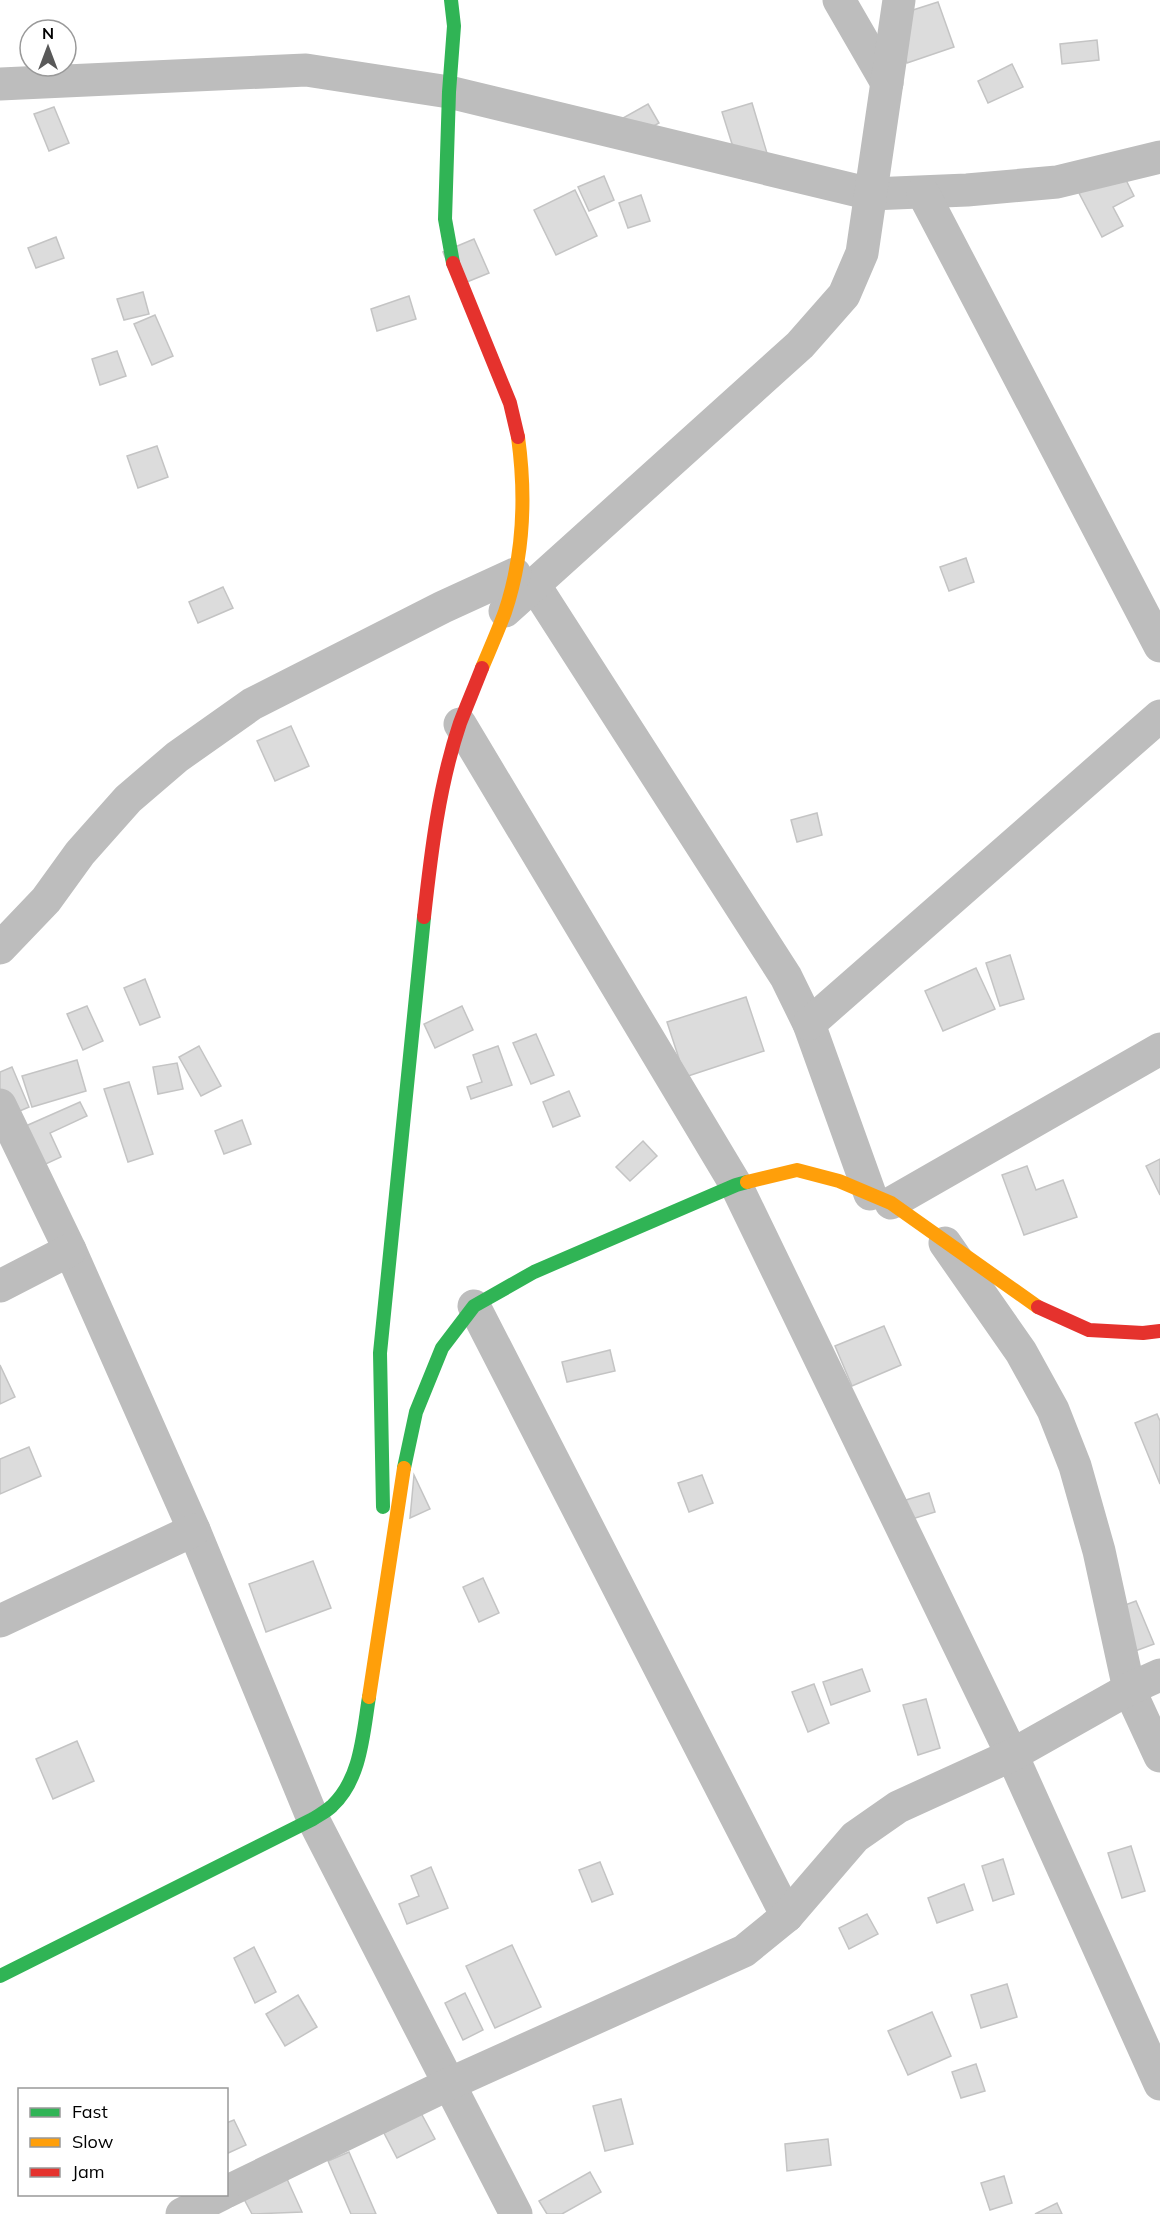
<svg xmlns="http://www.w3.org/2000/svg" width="1160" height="2214" font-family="Mulish,sans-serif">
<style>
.building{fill:#dcdcdc;stroke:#c4c4c4;stroke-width:1.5}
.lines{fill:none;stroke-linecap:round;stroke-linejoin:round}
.street{stroke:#bdbdbd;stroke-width:33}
.fast{stroke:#30b455;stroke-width:14}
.slow{stroke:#ff9f0a;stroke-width:14}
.jam{stroke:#e5322d;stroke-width:14}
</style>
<rect width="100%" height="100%" fill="#fff"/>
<g class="building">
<path d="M938 2 954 47 907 63 891 17Z"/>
<path d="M1097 40 1099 60 1062 64 1060 44Z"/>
<path d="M1012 64 1023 87 988 103 978 81Z"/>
<path d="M752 103 772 170 743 179 722 112Z"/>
<path d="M648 104 659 123 618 146 607 127Z"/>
<path d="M54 107 69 143 49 151 34 114Z"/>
<path d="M1121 170 1134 196 1113 207 1123 226 1102 237 1079 193Z"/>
<path d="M604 176 614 200 589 211 578 187Z"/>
<path d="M575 190 597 236 556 255 534 210Z"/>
<path d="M641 195 650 221 628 228 619 203Z"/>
<path d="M56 237 64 258 36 268 28 248Z"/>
<path d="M474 239 489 273 457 286 443 252Z"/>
<path d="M143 292 149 314 124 320 117 299Z"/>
<path d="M409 296 416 319 377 331 371 309Z"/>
<path d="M155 315 173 356 152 365 134 324Z"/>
<path d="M117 351 126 376 100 385 92 359Z"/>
<path d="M157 446 168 477 138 488 127 456Z"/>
<path d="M966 558 974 582 949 591 940 567Z"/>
<path d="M223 587 233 608 198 623 189 602Z"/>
<path d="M291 726 309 766 275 781 257 741Z"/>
<path d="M817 813 822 835 797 842 791 820Z"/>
<path d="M1010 955 1024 999 1000 1006 986 963Z"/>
<path d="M976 968 995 1009 943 1031 925 991Z"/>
<path d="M145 979 160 1017 140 1025 124 988Z"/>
<path d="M746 997 764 1051 685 1077 667 1022Z"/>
<path d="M87 1006 103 1041 83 1050 67 1014Z"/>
<path d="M462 1006 473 1030 435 1048 424 1024Z"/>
<path d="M536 1034 554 1075 531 1084 513 1043Z"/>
<path d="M199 1046 221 1086 201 1096 179 1057Z"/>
<path d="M498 1046 512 1085 471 1099 467 1087 482 1082 473 1055Z"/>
<path d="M77 1060 86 1091 32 1107 22 1076Z"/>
<path d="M177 1063 183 1089 158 1094 153 1067Z"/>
<path d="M12 1067 29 1107 8 1116 0 1097V1072Z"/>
<path d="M129 1082 153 1154 128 1162 104 1089Z"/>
<path d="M569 1091 580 1116 553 1127 543 1102Z"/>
<path d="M80 1102 87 1116 50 1133 61 1157 37 1168 19 1129Z"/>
<path d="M242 1120 251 1144 224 1154 215 1131Z"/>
<path d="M643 1141 657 1156 630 1181 616 1167Z"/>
<path d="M1160 1159V1195L1146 1166Z"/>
<path d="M1027 1166 1036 1190 1063 1180 1077 1217 1024 1235 1002 1175Z"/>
<path d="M884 1326 901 1365 852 1386 835 1346Z"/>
<path d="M610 1350 615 1371 567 1382 562 1362Z"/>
<path d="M0 1365 15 1397 0 1404Z"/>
<path d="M1157 1414 1160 1421V1484L1135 1423Z"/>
<path d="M29 1447 41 1476 0 1494V1459Z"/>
<path d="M414 1475 430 1509 410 1518Z"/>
<path d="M702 1475 713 1503 689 1512 678 1483Z"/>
<path d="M929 1493 935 1512 902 1522 896 1503Z"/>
<path d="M313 1561 331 1608 266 1632 249 1584Z"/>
<path d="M483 1578 499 1613 479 1622 463 1587Z"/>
<path d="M1136 1601 1154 1644 1127 1654 1109 1611Z"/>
<path d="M862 1669 870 1691 831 1705 823 1682Z"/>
<path d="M814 1684 829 1723 808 1732 792 1692Z"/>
<path d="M926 1699 940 1748 918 1755 903 1705Z"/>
<path d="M77 1741 94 1781 53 1799 36 1759Z"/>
<path d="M1131 1846 1145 1891 1122 1898 1108 1853Z"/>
<path d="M1003 1859 1014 1894 993 1901 982 1866Z"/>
<path d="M600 1862 613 1894 592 1902 579 1870Z"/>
<path d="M431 1867 448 1908 407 1924 399 1904 419 1896 411 1876Z"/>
<path d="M964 1884 973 1910 937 1923 928 1898Z"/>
<path d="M867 1914 878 1934 849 1949 839 1928Z"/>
<path d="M512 1945 541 2007 495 2028 466 1966Z"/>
<path d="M254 1947 276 1992 255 2003 234 1958Z"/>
<path d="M1007 1984 1017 2017 981 2028 971 1995Z"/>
<path d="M465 1993 483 2030 463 2040 445 2003Z"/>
<path d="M298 1995 317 2027 285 2046 266 2014Z"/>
<path d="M932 2012 951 2056 908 2075 888 2031Z"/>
<path d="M976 2064 985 2091 961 2098 952 2072Z"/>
<path d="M621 2099 633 2144 605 2151 593 2106Z"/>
<path d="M421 2113 435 2139 397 2158 384 2133Z"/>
<path d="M234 2120 246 2145 226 2154V2123Z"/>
<path d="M828 2139 831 2165 787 2171 785 2144Z"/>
<path d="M349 2152 376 2214H351L328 2161Z"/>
<path d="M590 2172 601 2192 562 2214H547L539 2201Z"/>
<path d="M1004 2176 1012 2203 990 2210 981 2183Z"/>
<path d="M287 2179 302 2212 252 2214 244 2199Z"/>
<path d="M1057 2203 1062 2214H1035Z"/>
</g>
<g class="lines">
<g class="street">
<path d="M839 0 887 83"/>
<path d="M0 84 306 70 449 92 871 194 967 190 1057 182 1160 157"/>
<path d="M923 193 1160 646"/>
<path d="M535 586 786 977 809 1024 870 1194"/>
<path d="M505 611 800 345 844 295 862 253 899 0"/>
<path d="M460 724 736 1185 1012 1755 1160 2084"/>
<path d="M0 948 46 900 80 853 128 799 177 757 252 704 443 607 515 574"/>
<path d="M809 1024 1160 716"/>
<path d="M0 1105 70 1250 194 1530 313 1819 516 2214"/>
<path d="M891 1203 1160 1049"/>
<path d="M945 1243 1021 1352 1053 1410 1075 1466 1099 1551 1129 1689 1160 1756"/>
<path d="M0 1286 70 1250"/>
<path d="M474 1306 787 1916"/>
<path d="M0 1621 194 1530"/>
<path d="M226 2192 449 2084 744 1951 787 1916 855 1837 898 1807 1012 1755 1129 1689 1160 1675"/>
<path d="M182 2214 222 2194"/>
</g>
<g class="fast">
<path d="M451 0 454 26 449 92 445 219 453 263"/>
<path d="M404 1468 416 1412 442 1348 474 1306 534 1272 736 1185 747 1182"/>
<path d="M383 1507 380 1353 424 917"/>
<path d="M0 1976 313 1819C319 1815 327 1811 332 1806 361 1779 363 1734 369 1697"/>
</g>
<g class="slow">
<path d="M482 668C490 649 498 631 505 612 524 555 526 495 518 437"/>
<path d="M747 1182 797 1170 839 1181 891 1203 1038 1307"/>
<path d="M369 1697 404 1468"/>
</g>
<g class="jam">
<path d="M453 263 510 403 518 437"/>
<path d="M424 917C431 853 439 785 460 723 467 705 475 686 482 668"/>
<path d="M1038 1307 1089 1330 1143 1333 1160 1331"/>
</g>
</g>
<rect x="18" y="2088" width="210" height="108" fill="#ffffff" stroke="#999999" stroke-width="1.5"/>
<rect x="30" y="2108" width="30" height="9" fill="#30b455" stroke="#999999" stroke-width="1.5"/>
<text x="72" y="2118" font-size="18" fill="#000000">Fast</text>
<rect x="30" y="2138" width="30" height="9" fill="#ff9f0a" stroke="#999999" stroke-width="1.5"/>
<text x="72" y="2148" font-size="18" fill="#000000">Slow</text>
<rect x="30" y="2168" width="30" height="9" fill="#e5322d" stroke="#999999" stroke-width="1.5"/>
<text x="72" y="2178" font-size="18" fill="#000000">Jam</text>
<g transform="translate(48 48)"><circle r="28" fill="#ffffff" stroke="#999999" stroke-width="1.5"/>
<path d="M0-4.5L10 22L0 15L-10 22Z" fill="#595959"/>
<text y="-9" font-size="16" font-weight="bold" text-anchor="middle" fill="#000000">N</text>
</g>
</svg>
